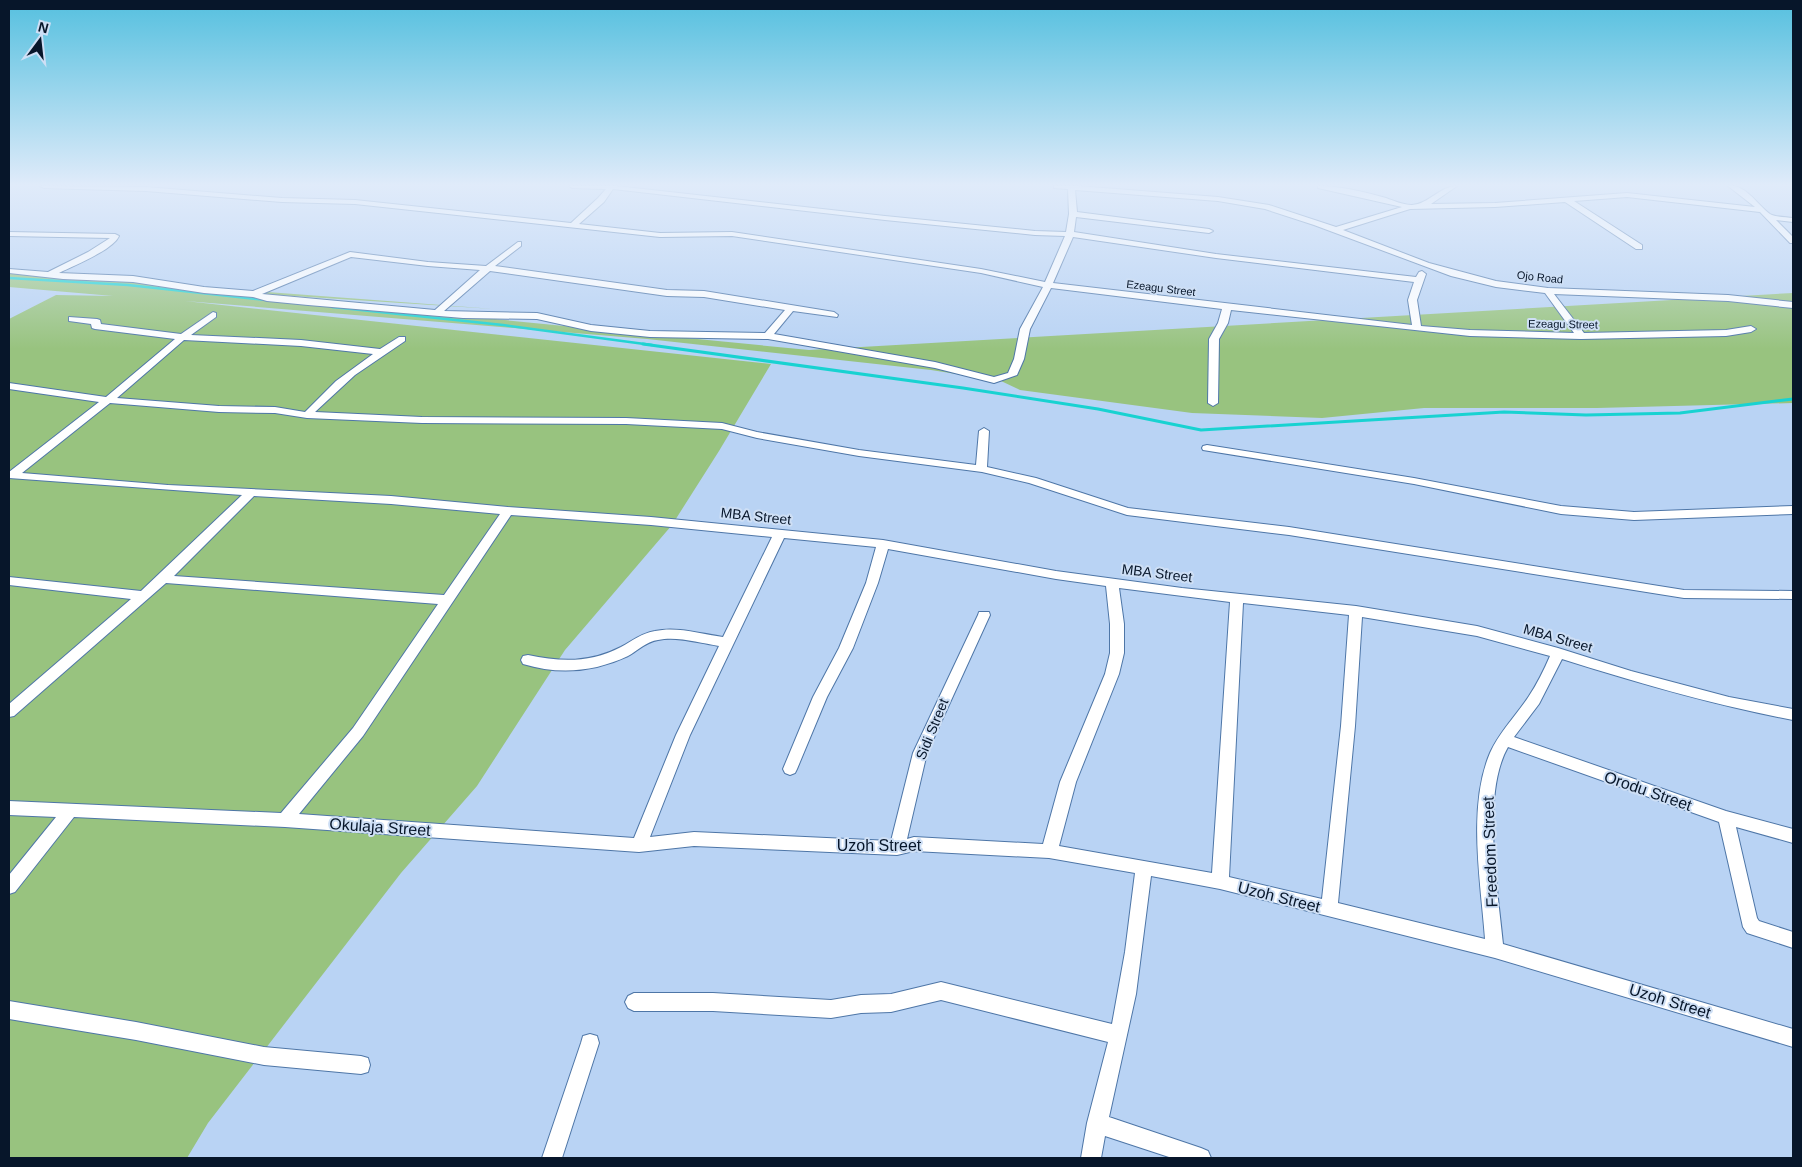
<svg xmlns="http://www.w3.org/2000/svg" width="1802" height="1167" font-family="Arial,sans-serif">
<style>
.green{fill:#98c37f}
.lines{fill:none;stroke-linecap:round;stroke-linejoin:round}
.stream-far1{stroke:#18d2d1;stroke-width:2.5}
.stream{stroke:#18d2d1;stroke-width:3}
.minor-casing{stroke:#4e76a7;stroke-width:2}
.minor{fill:#fff;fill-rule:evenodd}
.labels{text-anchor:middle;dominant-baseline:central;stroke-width:4;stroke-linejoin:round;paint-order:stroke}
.far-street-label{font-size:11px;fill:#07162a;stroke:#cedff5}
.street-label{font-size:14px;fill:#07162a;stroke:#cedff5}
.near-street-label{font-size:16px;fill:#07162a;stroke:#cedff5}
</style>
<rect width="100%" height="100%" fill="#b9d3f4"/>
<path class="green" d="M9 271 106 280 494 309 199 290 809 350 1793 293V403L1597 408H1424L1322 418 1192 413 1020 390 1001 381 931 370 647 339 185 301 771 364 719 451 672 525 565 650 477 786 401 873 208 1123 187 1158H9V319L56 295 113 296 9 287Z"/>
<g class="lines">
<g class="stream-far1">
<path d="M9 278 128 285 266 300"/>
<path d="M332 307 503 325 652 345"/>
</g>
<path class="stream" d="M643 344 963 388 1098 409 1201 430 1504 412 1586 415 1680 413 1793 399"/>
<g class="minor-casing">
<g id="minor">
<path d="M40 186 146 187 282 198 355 200 571 223 598 198 606 189 572 188 569 186H616L885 216 1035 231 1066 232 1069 214 1068 189 1054 188V186H1078L1218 197 1269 205 1336 227 1402 207 1318 188V186C1341 186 1364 192 1386 198 1394 201 1404 205 1412 205 1429 204 1440 186 1457 186L1431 204 1495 203 1627 193 1755 207 1728 186C1746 184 1757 205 1770 214 1775 217 1786 217 1793 218V222L1776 220 1793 237V243H1790L1760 212 1627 197 1574 201 1642 245V249H1636L1565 202 1495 207 1410 209 1343 230 1429 263 1496 281 1548 288 1728 295 1793 302V308L1728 301 1554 294 1584 333 1726 330 1751 326 1756 329 1751 332 1726 336 1581 339 1470 336 1231 310 1228 323 1219 339 1218 403 1213 406 1208 403 1209 339 1218 323 1222 309 1051 288 1030 329 1024 359 1017 375 994 383 935 368 768 339 650 337 591 331 537 319 463 318 308 305 267 301 253 297 204 293 133 282 63 279 9 273V269L48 272 88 252 110 238 9 236V232L115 234 119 236C113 250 73 266 59 273L133 276 204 287 253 291 350 252 428 262 486 266 518 242H521V246L495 266 667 290 704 291 834 312 838 315 837 317 793 311 774 334 935 362 994 377 1008 373 1014 359 1020 329 1043 287 981 273 732 236 660 237 355 204 282 202 146 191 44 188ZM613 189 885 220 1035 235 1065 236 1045 282 981 269 732 232 660 233 579 224 604 202ZM1075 190 1218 201 1265 209 1314 225 1451 276 1496 287 1545 293 1574 333 1470 330 1421 326 1417 300 1426 274 1422 271 1419 272 1416 277 1216 254 1074 232 1076 217 1209 233 1213 231 1209 229 1077 212ZM1073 237 1216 258 1414 282 1408 300 1412 325 1053 283ZM351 257 428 266 480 270 435 310 262 294ZM490 271 667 296 704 297 785 310 765 333 650 331 591 325 537 313 444 311Z"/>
<path d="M213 312 216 313V317L191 335 301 340 380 349 399 337H405V341L355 375 315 412 422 417 626 418 722 423 757 432 859 450 976 465 979 431 984 428 989 431 987 467 1036 478 1128 508 1289 527 1684 590 1793 591V599L1684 598 1289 535 1127 515 1029 483 982 472 859 456 757 438 722 429 626 424 422 423 307 418 275 413 219 412 110 403 22 473 168 485 391 496 508 507 651 517 883 540 1056 571 1182 588 1356 606 1477 626 1558 648 1631 671 1729 697 1793 709V720C1714 705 1638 683 1562 659L1539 704 1514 737 1726 811 1793 829V843L1736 827 1757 918 1759 921 1793 932V948L1747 933 1743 927 1719 822 1508 747C1481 794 1498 891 1503 944L1793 1029V1047L1495 958 1220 889 1151 876 1136 994 1109 1117 1201 1148 1208 1151 1211 1158H1172L1105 1136 1101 1158H1081L1087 1123 1108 1042 941 1000 891 1012 861 1013 831 1018 713 1011H634L628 1008 625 1002 628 996 634 993H713L831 1000 861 995 891 994 941 982 1112 1024 1125 952 1135 873 1049 858 914 851 897 855 694 846 639 852 285 827 74 817 15 892 9 894V875L56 817 9 815V801L281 813 353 728 438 604 166 583 14 716 9 717V704L131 599 9 585V577L141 591 242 495 9 478V472L99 402 9 389V383L106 397 175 339 95 329 92 328 91 324 69 321V317L97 319 100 320 101 324 181 334ZM184 340 301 346 373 354 336 381 305 412 275 407 219 406 117 398ZM254 496 391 504 500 514 444 595 174 576ZM511 515 651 525 772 537 723 637C702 634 676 626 655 631 642 633 632 641 621 647 590 663 561 662 528 655L523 656 521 660 523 664C559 675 594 672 628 656 637 651 647 641 658 640 677 636 700 643 719 646L676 735 634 838 299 814 363 736ZM784 538 876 547 866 583 839 648 813 697 783 769 785 773 790 775 795 773 797 769 827 697 853 648 878 583 888 549 1056 579 1106 586 1110 624V653L1105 674 1060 782 1043 844 914 837 907 839 927 753 990 615 989 612H979L978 615 913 753 891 841 694 832 650 837 690 735ZM1119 588 1230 602 1212 873 1059 846 1076 782 1119 674 1124 653V624ZM1243 603 1349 615 1341 726 1322 899 1229 877ZM1362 617 1477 636 1550 656C1544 670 1537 684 1529 696 1516 716 1499 732 1490 753 1467 807 1481 883 1485 939L1338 903 1355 726Z"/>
<path d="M1207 445 1414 478 1561 506 1634 512 1793 506V514L1634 520 1561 514 1414 484 1203 450 1202 448 1203 446Z"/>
<path d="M9 1001 136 1022 264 1047 361 1056 368 1058 370 1065 368 1072 361 1074 264 1065 136 1040 9 1019Z"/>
<path d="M590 1034 597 1036 599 1043 562 1158H542L581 1043 583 1036Z"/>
</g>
</g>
<use href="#minor" class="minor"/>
</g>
<linearGradient id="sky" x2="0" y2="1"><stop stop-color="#55c0df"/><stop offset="0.53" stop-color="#e0ebfa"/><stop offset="1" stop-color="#e0ebfa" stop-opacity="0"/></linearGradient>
<rect width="1802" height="349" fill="url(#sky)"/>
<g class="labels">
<g class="far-street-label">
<text transform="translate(1540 277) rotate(6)">Ojo Road</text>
<text transform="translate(1161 288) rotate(7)">Ezeagu Street</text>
<text transform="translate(1563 324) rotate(1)">Ezeagu Street</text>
</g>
<g class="street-label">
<text transform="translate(756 516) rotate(6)">MBA Street</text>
<text transform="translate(1157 573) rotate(7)">MBA Street</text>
<text transform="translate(1558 638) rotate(16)">MBA Street</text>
<text transform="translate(932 729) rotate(-68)">Sidi Street</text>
</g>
<g class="near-street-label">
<text transform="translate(1648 791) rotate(19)">Orodu Street</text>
<text transform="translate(380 827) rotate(4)">Okulaja Street</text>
<text x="879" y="845">Uzoh Street</text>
<text transform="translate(1490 852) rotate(-92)">Freedom Street</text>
<text transform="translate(1279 897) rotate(14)">Uzoh Street</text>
<text transform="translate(1670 1001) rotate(17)">Uzoh Street</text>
</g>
</g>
<rect width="1802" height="1167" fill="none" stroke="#07162a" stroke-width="20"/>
<g transform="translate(40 40) rotate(15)" stroke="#cedff5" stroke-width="4" paint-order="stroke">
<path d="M0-4L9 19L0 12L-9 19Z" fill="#07162a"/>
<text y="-8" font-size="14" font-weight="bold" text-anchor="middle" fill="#07162a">N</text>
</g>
</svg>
